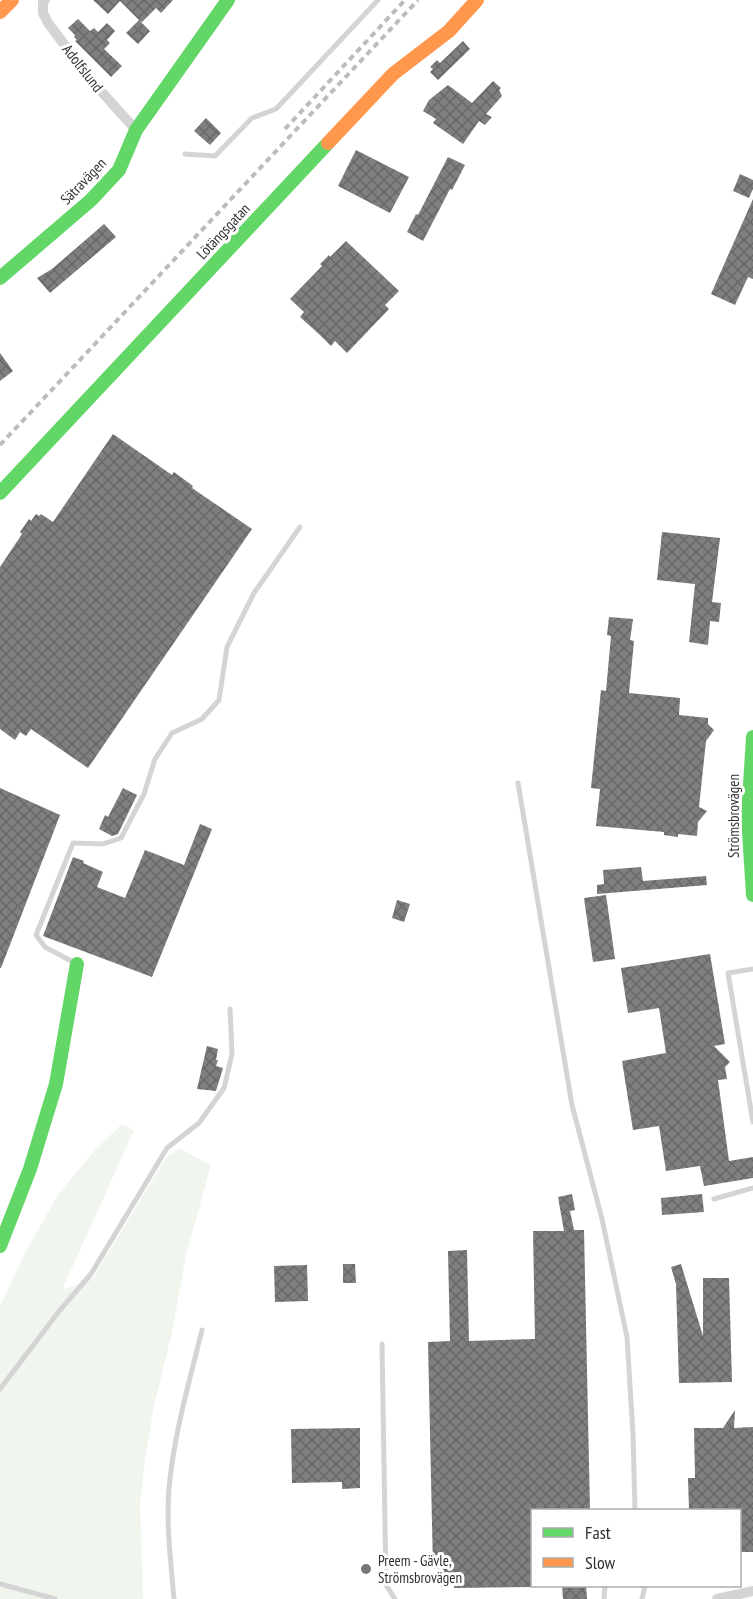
<svg xmlns="http://www.w3.org/2000/svg" width="753" height="1599" font-family="'PT Sans Narrow',sans-serif">
<style>
.grass{fill:#f0f5ed}
.building{fill:url(#building-cross-hatch)}
.lines{fill:none;stroke-linecap:round;stroke-linejoin:round}
.lane{stroke:#d4d4d4;stroke-width:5}
.street{stroke:#d4d4d4;stroke-width:10}
.fast{stroke:#63d668;stroke-width:14}
.slow{stroke:#ff974d;stroke-width:14}
.rail{stroke:#bcbcbc;stroke-width:4;stroke-dasharray:6 4.5;stroke-linecap:butt}
.poi-dot{fill:#787878;stroke:#fff;stroke-width:2}
.labels{text-anchor:middle;dominant-baseline:central;stroke-width:6;stroke-linejoin:round;paint-order:stroke}
.street-label{font-size:15px;fill:#303030;stroke:#fff}
.poi-label{font-size:15px;fill:#303030;stroke:#fff;text-anchor:start}
</style>
<defs>
<pattern id="building-cross-hatch" width="8" height="8" patternUnits="userSpaceOnUse" patternTransform="scale(1.5)"><rect width="8" height="8" fill="#7f7f7f"/><path d="M0 0l8 8M0 8l8-8" fill="none" stroke="#686868"/></pattern>
</defs>
<rect width="100%" height="100%" fill="#fff"/>
<path class="grass" d="M122 1124 134 1130 62 1290 93 1278 166 1158 179 1148 211 1165 186 1255 172 1332 153 1410 145 1460 140 1504 143 1599H0V1306L27 1249 58 1195 95 1150Z"/>
<g class="building">
<path d="M93 0H173L161 13 156 8 142 22 139 20 150 31 138 44 126 33 139 20 120 1 108 14Z"/>
<path d="M78 19 90 31 94 28 98 32 107 23 115 31 107 40 110 43 104 49 122 66 111 77 75 41 77 40 74 37 75 35 68 28Z"/>
<path d="M463 41 470 49 438 80 430 72 433 69 430 67 437 60 440 63Z"/>
<path d="M493 81 501 88 499 90 502 96 486 114 492 117 485 125 479 121 463 144 433 123 436 119 423 111 429 100 448 85 472 103Z"/>
<path d="M206 118 221 133 210 145 194 131Z"/>
<path d="M356 150 409 177 390 213 338 186Z"/>
<path d="M448 157 465 165 452 190 450 189 423 241 407 232 416 214 418 215Z"/>
<path d="M740 174 753 180V189L749 198 733 191Z"/>
<path d="M753 199V279L748 277 735 305 711 294Z"/>
<path d="M104 224 116 237 50 293 37 278 52 269Z"/>
<path d="M346 241 399 291 385 305 389 309 347 353 335 341 331 346 320 335 300 317 304 312 290 299 322 266 320 264 329 255 330 257Z"/>
<path d="M0 353 13 371 0 381Z"/>
<path d="M113 434 172 475 174 472 193 486 192 488 252 529 88 768 31 729 26 736 20 732 15 740 0 729V567L22 534 20 532 29 519 31 521 36 514 39 516 41 514 53 522Z"/>
<path d="M662 532 720 538 712 602 721 603 719 622 710 621 708 645 689 642 695 584 657 580Z"/>
<path d="M609 617 633 619 630 640 634 641 629 693 680 698 679 715 708 718V724L714 730 706 741 699 807 707 811 698 822 697 836 678 834V837L664 835V832L596 826 600 789 591 788 601 690 606 691 611 636 607 635Z"/>
<path d="M0 788 60 815 1 968H0Z"/>
<path d="M123 788 137 795 118 834 112 836 99 829 105 815 108 817Z"/>
<path d="M200 824 212 829 152 977 43 936 73 857 84 861 83 863 103 872 97 887 125 898 145 850 184 865Z"/>
<path d="M641 867 643 881 706 876 707 885 597 894V885L604 884 603 870Z"/>
<path d="M606 895 615 959 593 962 584 898Z"/>
<path d="M397 900 410 904 404 922 392 918Z"/>
<path d="M710 954 725 1044 714 1046 730 1062 725 1067 727 1079 718 1080 729 1161 753 1157V1178L704 1186 700 1166 666 1171 659 1126 633 1130 622 1061 666 1053 659 1008 628 1013 621 968Z"/>
<path d="M207 1046 218 1049 216 1060H218L216 1066 223 1068 216 1091 197 1089Z"/>
<path d="M572 1194 575 1210 570 1211 574 1230H584L590 1510H532V1587L454 1588V1579H443V1568L433 1569 428 1342 450 1341 448 1251 467 1250 469 1341 535 1339 533 1231H564L558 1197Z"/>
<path d="M702 1194 704 1212 662 1215 661 1198Z"/>
<path d="M343 1264H355L356 1283H343Z"/>
<path d="M681 1264 703 1336V1278H729L732 1382 679 1383 676 1284 671 1267Z"/>
<path d="M307 1265 308 1301 275 1302 274 1266Z"/>
<path d="M735 1410 734 1428 753 1427V1552H740V1510H689L688 1478H695L694 1428H723Z"/>
<path d="M360 1428V1488L342 1489V1482L292 1483 291 1429Z"/>
<path d="M562 1586H586L587 1599H563Z"/>
</g>
<g class="lines">
<g class="lane">
<path d="M185 154 215 156 252 118 276 109 378 0"/>
<path d="M518 783 572 1105 602 1219 627 1337 633 1434 635 1510"/>
<path d="M75 963 45 947 36 935 73 843 103 844 121 838 144 794 155 759 172 733 202 719 219 700 227 647 254 593 300 527"/>
<path d="M753 969 728 973 753 1122"/>
<path d="M714 1199 753 1188"/>
<path d="M382 1344 386 1585 395 1599"/>
<path d="M0 1389 60 1310 91 1274 167 1148 199 1123 224 1088 232 1054 230 1009"/>
<path d="M0 1584 55 1599"/>
<path d="M174 1599C171 1563 166 1525 169 1488 174 1434 189 1383 202 1330"/>
<path d="M604 1599 605 1586"/>
<path d="M642 1599 645 1586"/>
</g>
<g class="street">
<path d="M45 0 43 2V13L48 23 91 80 136 130"/>
<path d="M717 1599 753 1591"/>
</g>
<g class="fast">
<path d="M0 278 91 200 119 170 136 130 228 0"/>
<path d="M0 493 328 143"/>
<path d="M753 737 748 816 753 895"/>
<path d="M0 1246 30 1169 56 1084 77 964"/>
</g>
<g class="slow">
<path d="M0 12 12 0"/>
<path d="M328 143 393 74 449 31 477 0"/>
</g>
<g class="rail">
<path d="M285 129 405 0"/>
<path d="M0 445 418 0"/>
</g>
</g>
<circle class="poi-dot" cx="366" cy="1569" r="6"/>
<g class="labels">
<g class="street-label">
<text transform="translate(83 68) rotate(52)">Adolfslund</text>
<text transform="translate(83 181) rotate(-46)">Sätravägen</text>
<text transform="translate(223 231) rotate(-47)">Lötängsgatan</text>
<text transform="translate(733 816) rotate(-90)">Strömsbrovägen</text>
</g>
<g class="poi-label">
<text x="378" y="1560">Preem - Gävle,<tspan x="378" dy="17">Strömsbrovägen</tspan></text>
</g>
</g>
<rect x="531" y="1509" width="210" height="78" fill="#ffffff" stroke="#acacac" stroke-width="1.5"/>
<rect x="543" y="1528" width="30" height="9" fill="#63d668" stroke="#acacac" stroke-width="1.5"/>
<text x="585" y="1539" font-size="18" fill="#303030">Fast</text>
<rect x="543" y="1558" width="30" height="9" fill="#ff974d" stroke="#acacac" stroke-width="1.5"/>
<text x="585" y="1569" font-size="18" fill="#303030">Slow</text>
</svg>
